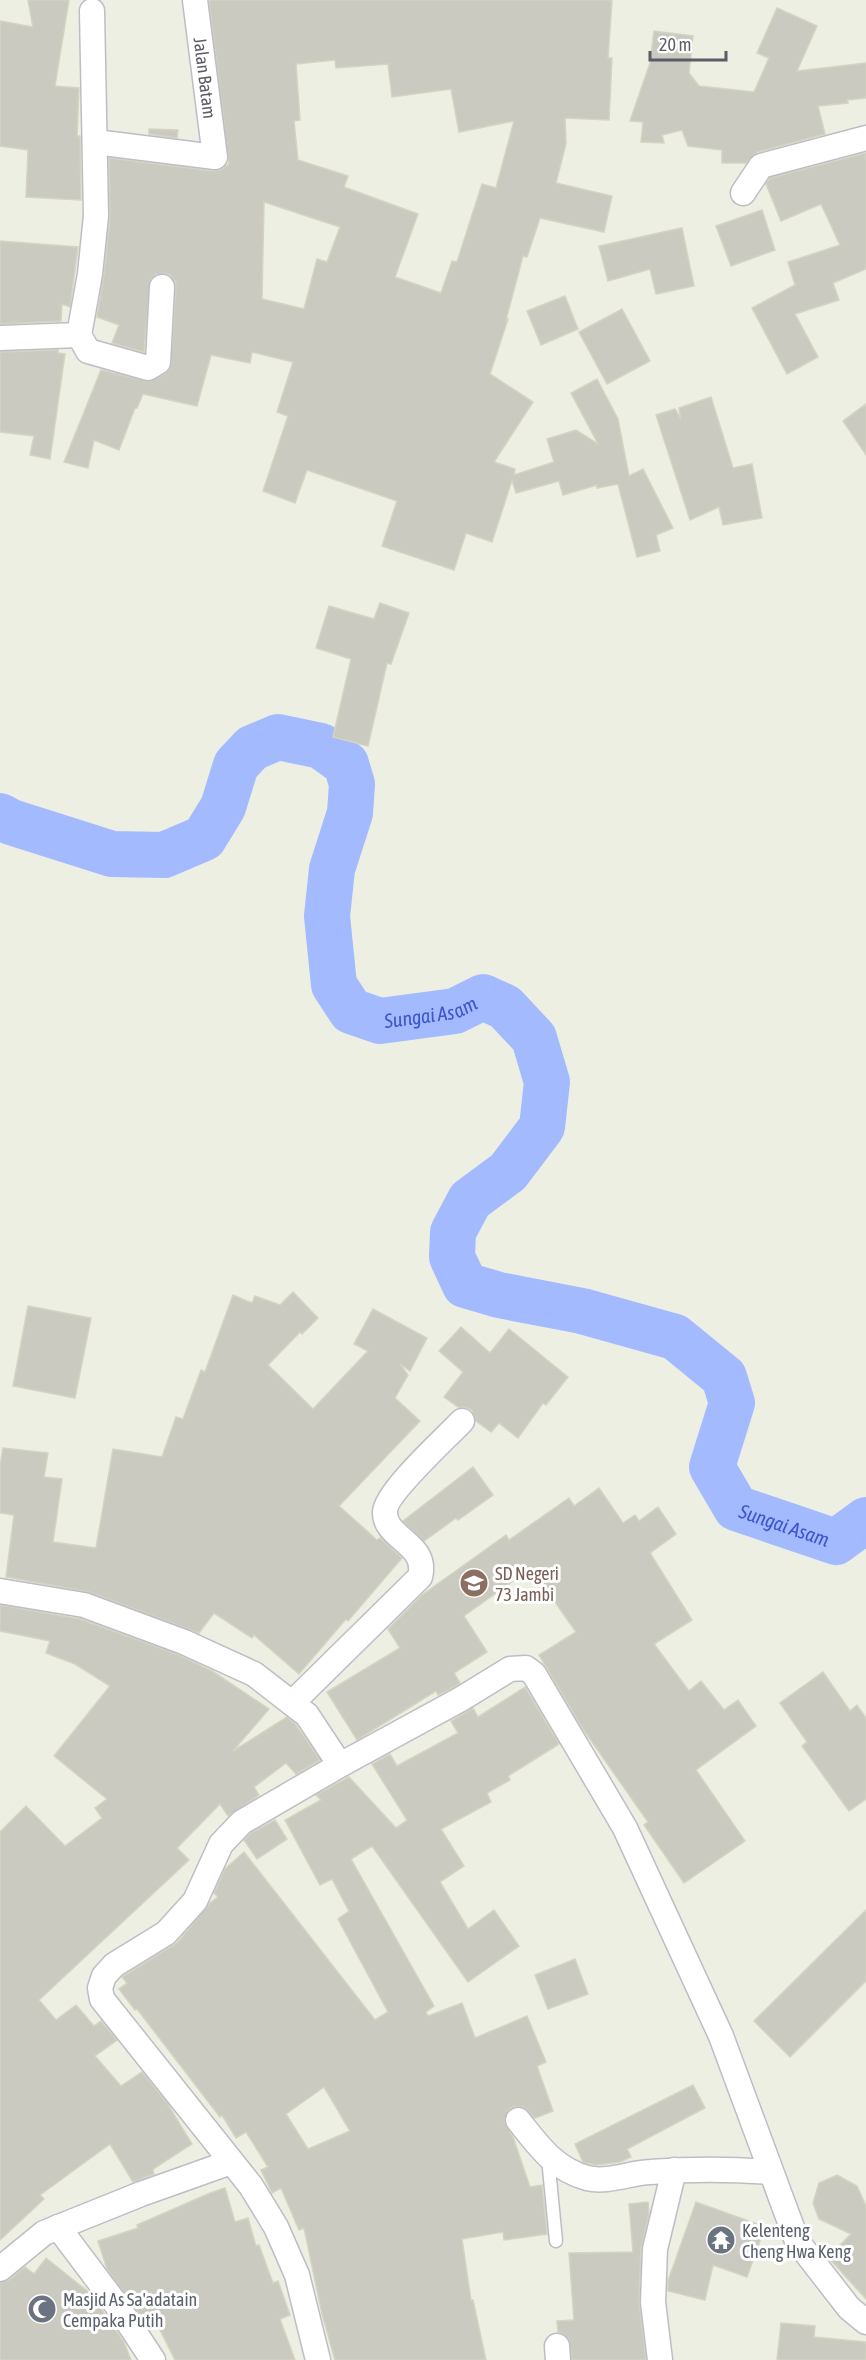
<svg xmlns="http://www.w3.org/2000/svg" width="866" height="2360" font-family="'Asap Condensed',sans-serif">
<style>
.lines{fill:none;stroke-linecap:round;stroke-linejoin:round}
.river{stroke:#a3baff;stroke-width:46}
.building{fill:#cacac0;stroke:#d4d4c1;stroke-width:1.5;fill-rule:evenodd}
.lane-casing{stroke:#bdbec5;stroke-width:15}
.street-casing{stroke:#bdbec5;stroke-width:27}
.lane{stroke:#fff;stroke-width:12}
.street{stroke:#fff;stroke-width:24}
.labels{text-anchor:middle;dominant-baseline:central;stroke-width:6;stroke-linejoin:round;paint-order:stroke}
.street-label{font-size:18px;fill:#5b5c65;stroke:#fff}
.education-label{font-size:18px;fill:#785e54;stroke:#fff;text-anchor:start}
.worship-label{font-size:18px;fill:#5b616d;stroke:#fff;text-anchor:start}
.water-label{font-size:20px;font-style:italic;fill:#3c55cc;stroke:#fff}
</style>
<rect width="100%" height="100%" fill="#eeefe3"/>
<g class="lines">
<path class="river" id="s1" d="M0 816 11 822 112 854 164 855 204 838 223 807 236 765 252 748 278 737 321 746 346 764 352 784 350 813 332 869 327 916 334 985 351 1011 380 1021 455 1011 483 997 505 1007 534 1038 547 1082 542 1127 508 1172 470 1200 453 1232 452 1257 465 1285 499 1295 582 1311 675 1337 724 1377 732 1403 712 1467 736 1508 836 1542 866 1520"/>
</g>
<g class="building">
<path d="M28 0H69L55 86 79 88 77 136H80L81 200 26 197 28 150 0 146V21L33 27Z"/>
<path d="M209 0H612L608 58H612L609 120 565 118 566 144 556 183 612 196 604 232 540 218 527 257 523 256 506 320 508 319 490 374 533 402 494 462 515 469 514 475 554 462 547 439 576 430 598 444 571 393 597 379 618 419 629 476 643 469 673 528 656 535 660 551 637 557 618 484 597 488V485L563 495 559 481 516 493 512 480 492 542 466 533 454 570 382 546 397 501 307 470 295 503 263 491 288 416 277 412 293 362 252 352 250 363 211 355 197 406 143 394 137 408H135L119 450 94 440 88 468 64 462 101 370 149 382 165 374 170 369 176 288 175 281 170 275 163 273 156 274 150 280 144 352 112 343 119 325 97 317 104 275 110 217 109 158 213 171 221 170 229 164ZM335 60 336 68 388 64 392 97 451 89 459 132 514 121 496 188 482 184 457 262 452 261 441 293 395 277 418 214 344 187 348 176 298 160 294 121 300 120 296 64ZM264 202 340 227 327 262 317 259 304 309 262 299Z"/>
<path d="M777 8 817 26 797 71 866 63V98L847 100 848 103 818 106 825 134 757 152 746 163H722V150L688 146 682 130 662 135 664 143 641 142 643 122 630 121 650 63 654 31 693 36 689 73 699 86 754 92 769 58 757 53Z"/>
<path d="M149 129 178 130 177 138 149 134Z"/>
<path d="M866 153V269L833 283 839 300 795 314 818 357 787 374 752 308 795 285 788 262 840 245 821 204 781 221 766 184 770 178Z"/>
<path d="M762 210 775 250 731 266 716 226Z"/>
<path d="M682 228 694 286 656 294 650 269 608 281 599 246Z"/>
<path d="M0 241 78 247 70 307 62 304 61 321 0 324Z"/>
<path d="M565 296 578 329 541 345 527 311Z"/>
<path d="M622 309 650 361 607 384 579 332Z"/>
<path d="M58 350V353L65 354 50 459 30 455 34 436 0 432V352Z"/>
<path d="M711 397 733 468 752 464 762 518 723 525 719 507 690 520 656 415 675 409 681 419 679 408Z"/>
<path d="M866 404V455L843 421Z"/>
<path d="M380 603 409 613 391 664 387 663 368 746 333 737 351 659 316 648 329 606 374 619Z"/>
<path d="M293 1292 318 1318 302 1334 300 1332 268 1365 313 1409 368 1351 354 1344 373 1309 427 1338 410 1371 400 1364 408 1375 395 1398 420 1421 339 1506 377 1540 380 1538 402 1558 348 1621 346 1619 299 1674 254 1635 252 1638 214 1613 199 1633 89 1592 6 1577 14 1515 0 1513V1466L3 1448 48 1453 44 1477 62 1479 53 1542 96 1548 113 1449 162 1457 176 1417 183 1419 201 1370 205 1372 233 1295 252 1303 255 1296 280 1305Z"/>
<path d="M28 1306 91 1318 75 1398 13 1386Z"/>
<path d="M461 1327 490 1353 509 1329 568 1377 546 1405 543 1403 518 1438 499 1423 491 1432 476 1421 472 1410 465 1407H458L444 1397 463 1372 439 1351Z"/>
<path d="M473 1467 493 1495 458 1520 456 1518 424 1541 403 1521Z"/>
<path d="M599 1488 623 1523 635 1515 639 1521 658 1507 676 1534 650 1553 692 1620 654 1644 689 1691 701 1681 724 1710 738 1700 756 1726 696 1770 745 1841 684 1883 644 1825 648 1822 583 1729 539 1655 576 1632 531 1568 464 1616 487 1652 454 1673 460 1683 454 1687 438 1695 436 1691 357 1740 327 1692 400 1648 388 1629 422 1595 506 1535 509 1540 569 1498 574 1506Z"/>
<path d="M0 1605 80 1619 179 1655 212 1671 269 1709 233 1751 287 1717 296 1725 320 1760 296 1774 286 1763 254 1787 259 1795 228 1816 220 1804 177 1848 189 1860 39 2000 56 2020 76 2005 94 2026 101 2021 117 2040 95 2056 121 2086 142 2072 167 2103 192 2144 153 2169 154 2174 133 2182 110 2144 40 2195 44 2199 0 2240V1832L26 1806 65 1846 102 1818 95 1808 107 1799 54 1756 110 1686 75 1664 46 1653 50 1641 0 1631Z"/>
<path d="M823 1672 850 1711 857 1705 866 1718V1799L849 1811 802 1746 807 1742 780 1703Z"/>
<path d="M525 1687 559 1744 508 1776 510 1780 487 1793 491 1802 441 1829 464 1866 440 1882 468 1929 494 1910 519 1946 468 1982 372 1846 351 1859 434 2006 426 2012 428 2016 462 2003 475 2038 527 2016 546 2062 537 2066 553 2111 535 2118 524 2107 515 2106 509 2109 504 2121 513 2137 530 2187 542 2185 547 2234 504 2240 503 2232 462 2239 471 2300H473L486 2360H335L322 2314 304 2228 299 2230 281 2188 272 2193 261 2170 268 2167 246 2132 236 2138 222 2115 220 2117 137 2009 135 2010 119 1989 127 1983 122 1977 177 1943 210 1903 218 1897 214 1893 225 1869 244 1852 375 2020 388 2012 338 1919 349 1911 332 1879 320 1885 285 1820 321 1800 316 1795 349 1777 396 1828 407 1820 372 1764 390 1754 397 1766 458 1733 451 1721 473 1708 478 1717ZM324 2087 350 2131 308 2149 286 2114Z"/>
<path d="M275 1820 287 1839 257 1859 244 1840 251 1833Z"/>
<path d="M866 1910V1981L790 2057 754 2021Z"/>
<path d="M575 1959 588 1994 548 2009 535 1975Z"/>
<path d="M693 2085 705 2108 627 2149 631 2157 620 2162 596 2165 583 2162 575 2144Z"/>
<path d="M837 2175 857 2186 866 2206V2299L828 2257 851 2234 819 2219 813 2203 819 2183Z"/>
<path d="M225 2188 235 2222 248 2218 256 2246 259 2245 273 2283 278 2281 290 2315 280 2319 295 2360H175L154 2318 145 2322 107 2269 98 2241 138 2228 137 2225 210 2193Z"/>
<path d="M648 2202 649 2213 641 2248 639 2301 646 2360H572L569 2339 564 2334 558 2332 557 2321 574 2320 569 2253 633 2252 629 2204Z"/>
<path d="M696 2202 765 2227 747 2277 713 2265 705 2300 668 2291V2281Z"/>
<path d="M46 2258 91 2294 124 2342 131 2360H0V2283L9 2280 25 2267 34 2274Z"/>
<path d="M781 2323 815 2326 814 2337 866 2342V2360H777Z"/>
</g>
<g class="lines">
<g class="lane-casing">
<path id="lane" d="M548 2158 556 2241"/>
</g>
<g class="street-casing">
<g id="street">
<path d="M92 11 96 216 90 274 79 335 88 351 148 368 158 362 162 287"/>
<path d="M95 142 215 157 195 0"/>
<path d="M743 193 761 166 866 138"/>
<path d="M0 338 79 335"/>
<path d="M0 1591 84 1605 184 1642 254 1674 307 1715 340 1765"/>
<path d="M292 1703 420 1577C429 1543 384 1539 385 1512 385 1493 447 1437 462 1421"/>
<path d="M518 2120C538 2145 554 2169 587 2178 608 2183 629 2173 650 2172 691 2169 730 2169 770 2172"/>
<path d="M58 2227 116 2304 153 2360"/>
<path d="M0 2269 44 2233 141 2194 231 2162"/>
<path d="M557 2346 558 2360"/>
<path d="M318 2360 297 2275 276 2227 251 2186 102 1999 100 1988 104 1976 114 1965 166 1933 195 1901 221 1844 242 1822 340 1765 461 1699 510 1669 526 1668 534 1674 625 1828 721 2036 797 2241 849 2308 866 2322"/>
<path d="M660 2360 653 2302 655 2249 674 2170"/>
</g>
</g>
<use href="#lane" class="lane"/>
<use href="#street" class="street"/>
</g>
<defs>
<g id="school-disc" transform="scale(1.5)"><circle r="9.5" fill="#8d6e63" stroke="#fff"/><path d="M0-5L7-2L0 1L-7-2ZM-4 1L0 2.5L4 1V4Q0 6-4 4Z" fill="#fff"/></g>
<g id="temple-disc" transform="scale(1.5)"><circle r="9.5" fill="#6b7280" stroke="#fff"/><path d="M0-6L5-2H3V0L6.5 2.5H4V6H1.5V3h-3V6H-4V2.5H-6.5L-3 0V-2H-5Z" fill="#fff"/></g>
<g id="mosque-disc" transform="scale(1.5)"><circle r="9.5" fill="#6b7280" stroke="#fff"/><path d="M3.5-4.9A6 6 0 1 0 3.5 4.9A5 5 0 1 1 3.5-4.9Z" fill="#fff"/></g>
</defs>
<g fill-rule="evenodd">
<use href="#school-disc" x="474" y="1583"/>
<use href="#temple-disc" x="721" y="2240"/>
<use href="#mosque-disc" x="42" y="2309"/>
</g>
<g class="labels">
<g class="street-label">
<text transform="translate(205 78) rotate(83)">Jalan Batam</text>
</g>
<g class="education-label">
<text x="495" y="1573">SD Negeri<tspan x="495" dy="21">73 Jambi</tspan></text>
</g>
<g class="worship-label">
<text x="742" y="2230">Kelenteng<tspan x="742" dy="21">Cheng Hwa Keng</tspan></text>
<text x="63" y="2299">Masjid As Sa'adatain<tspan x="63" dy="21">Cempaka Putih</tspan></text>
</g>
<g class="water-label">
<text stroke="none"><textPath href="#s1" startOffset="759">Sungai Asam</textPath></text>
<text stroke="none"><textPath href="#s1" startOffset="1641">Sungai Asam</textPath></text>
</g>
</g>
<path d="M650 51v9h76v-9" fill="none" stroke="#5b5c65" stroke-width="3"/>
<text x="659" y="51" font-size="18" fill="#5b5c65" stroke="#ffffff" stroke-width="4.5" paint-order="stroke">20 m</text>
</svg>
